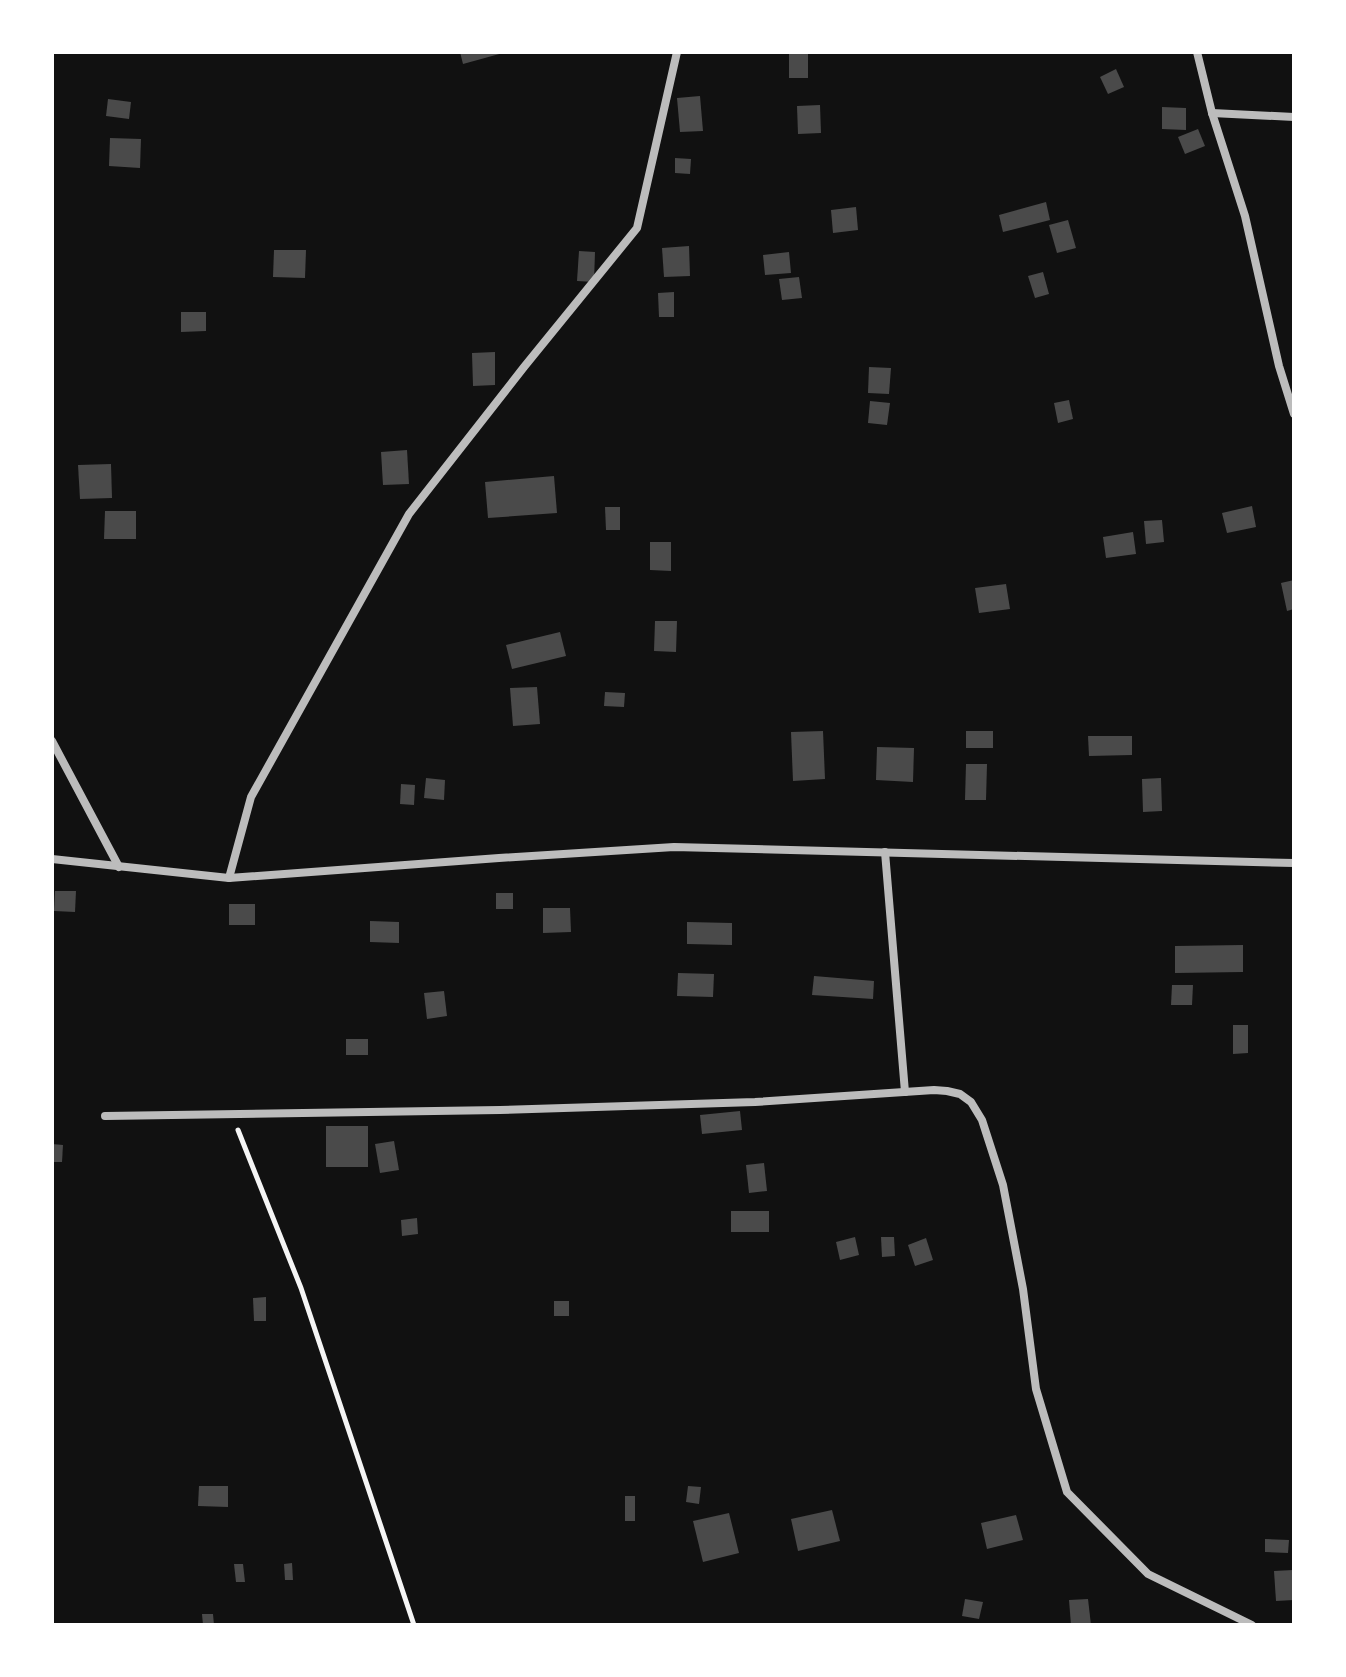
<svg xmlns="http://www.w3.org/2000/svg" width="1346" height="1677" font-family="'Titillium Web',sans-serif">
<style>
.building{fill:#4a4a4a}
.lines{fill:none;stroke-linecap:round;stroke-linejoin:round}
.path{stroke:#f5f5f5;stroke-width:5}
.minor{stroke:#bcbcbc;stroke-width:8}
</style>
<rect width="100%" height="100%" fill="#111"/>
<g class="building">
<path d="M460 52H503V53L463 64Z"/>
<rect x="789" y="53" width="19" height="25"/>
<path d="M1116 69 1124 87 1108 94 1100 77Z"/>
<path d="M700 96 703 131 680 132 677 98Z"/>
<path d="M108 99 131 102 129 119 106 116Z"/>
<path d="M820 105 821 133 798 134 797 106Z"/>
<path d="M1162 107 1186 108V130L1162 129Z"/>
<path d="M1198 129 1205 146 1185 154 1178 137Z"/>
<path d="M110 138 141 139 140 168 109 166Z"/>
<path d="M675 158 691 159 690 174 675 173Z"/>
<path d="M1046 202 1050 220 1003 232 999 215Z"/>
<path d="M856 207 858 230 833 233 831 210Z"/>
<path d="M1068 220 1076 248 1057 253 1049 225Z"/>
<path d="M689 246 690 276 664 277 662 248Z"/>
<path d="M274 250H306L305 278 273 277Z"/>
<path d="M579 251 595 252 594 282 577 281Z"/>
<path d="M789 252 791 273 765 275 763 255Z"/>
<path d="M1043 272 1049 294 1035 298 1028 276Z"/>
<path d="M799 277 802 298 782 300 779 279Z"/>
<path d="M674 292V317H659L658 293Z"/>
<path d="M181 312H206V331L181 332Z"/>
<path d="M495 352V385L473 386 472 353Z"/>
<path d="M869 367 891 368 889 394 868 393Z"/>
<path d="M1069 400 1073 419 1058 423 1054 403Z"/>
<path d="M870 401 890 403 887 425 868 423Z"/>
<path d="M407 450 409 484 383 485 381 452Z"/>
<path d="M111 464 112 498 80 499 78 465Z"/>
<path d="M554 476 557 513 488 518 485 482Z"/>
<path d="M1252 506 1256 527 1227 533 1222 513Z"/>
<path d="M605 507H620V530H606Z"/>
<path d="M105 511H136V539H104Z"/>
<path d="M1162 520 1164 542 1146 544 1144 521Z"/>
<path d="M1133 532 1136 554 1106 558 1103 537Z"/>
<path d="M650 542H671V571L650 570Z"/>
<path d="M1294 580V609L1287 611 1281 583Z"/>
<path d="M1006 584 1010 609 979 613 975 588Z"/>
<path d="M655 621H677L676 652 654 651Z"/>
<path d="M560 632 566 656 512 669 506 645Z"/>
<path d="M537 687 540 724 513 726 510 688Z"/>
<path d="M605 692 625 693 624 707 604 706Z"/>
<path d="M823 731 825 779 793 781 791 732Z"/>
<rect x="966" y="731" width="27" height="17"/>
<path d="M1088 736H1132V755L1089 756Z"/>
<path d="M877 747 914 748 913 782 876 780Z"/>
<path d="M966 764H987L986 800H965Z"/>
<path d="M426 778 445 780 444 800 424 798Z"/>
<path d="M1161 778 1162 811 1143 812 1142 779Z"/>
<path d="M401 784 415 785 414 805 400 804Z"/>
<path d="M55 891H76L75 912 54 911Z"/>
<rect x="496" y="893" width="17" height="16"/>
<rect x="229" y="904" width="26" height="21"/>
<path d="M543 908H570L571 932 543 933Z"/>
<path d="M370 921 399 922V943L370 942Z"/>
<path d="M687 922 732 923V945L687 944Z"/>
<path d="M1243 945V972L1175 973V946Z"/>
<path d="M678 973 714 974 713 997 677 996Z"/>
<path d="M814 976 874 981 873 999 812 995Z"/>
<path d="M1172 985H1193L1192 1005H1171Z"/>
<path d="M444 991 447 1016 427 1019 424 993Z"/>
<path d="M1233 1025H1248V1053L1233 1054Z"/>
<rect x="346" y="1039" width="22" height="16"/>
<path d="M740 1111 742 1130 702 1134 700 1115Z"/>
<rect x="326" y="1126" width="42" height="41"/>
<path d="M394 1141 399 1170 380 1173 375 1144Z"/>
<path d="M52 1144 63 1145 62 1162H52Z"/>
<path d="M764 1163 767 1191 749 1193 746 1165Z"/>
<rect x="731" y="1211" width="38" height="21"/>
<path d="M417 1218 418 1234 402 1236 401 1220Z"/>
<path d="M855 1237 859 1255 840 1260 836 1242Z"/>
<path d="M881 1237H894L895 1256 882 1257Z"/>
<path d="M926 1238 933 1260 915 1266 908 1245Z"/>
<path d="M266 1297V1321H254L253 1298Z"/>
<rect x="554" y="1301" width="15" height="15"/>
<path d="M199 1486H228V1507L198 1506Z"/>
<path d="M688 1486 701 1487 699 1504 686 1502Z"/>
<rect x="625" y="1496" width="10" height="25"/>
<path d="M832 1510 840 1541 798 1551 791 1519Z"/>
<path d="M729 1513 739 1553 703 1562 693 1521Z"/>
<path d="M1016 1515 1023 1540 987 1549 981 1523Z"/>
<path d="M1265 1539 1289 1540 1288 1553 1265 1552Z"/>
<path d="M292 1563 293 1580H285L284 1564Z"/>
<path d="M234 1564H243L245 1582H236Z"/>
<path d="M1293 1570 1294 1600 1276 1601 1274 1571Z"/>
<path d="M965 1599 983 1602 979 1619 962 1616Z"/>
<path d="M1088 1599 1091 1625H1071L1069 1600Z"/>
<path d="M202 1614H213L214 1625H203Z"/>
</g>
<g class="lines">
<path class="path" d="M238 1130 301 1288 414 1625"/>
<g class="minor">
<path d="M1197 52 1212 113 1245 216 1279 366 1294 414"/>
<path d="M1212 113 1294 117"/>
<path d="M52 741 119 867"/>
<path d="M885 852 905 1092"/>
<path d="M52 859 229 878 499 858 674 847 1294 863"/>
<path d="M229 878 251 797 409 514 524 367 637 228 677 52"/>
<path d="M105 1116 500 1110 755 1102 934 1090 947 1091 960 1094 971 1102 982 1120 1003 1185 1023 1289 1036 1389 1067 1492 1148 1574 1252 1625"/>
</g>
</g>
<rect width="1346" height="1677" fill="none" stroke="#ffffff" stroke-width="108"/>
</svg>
